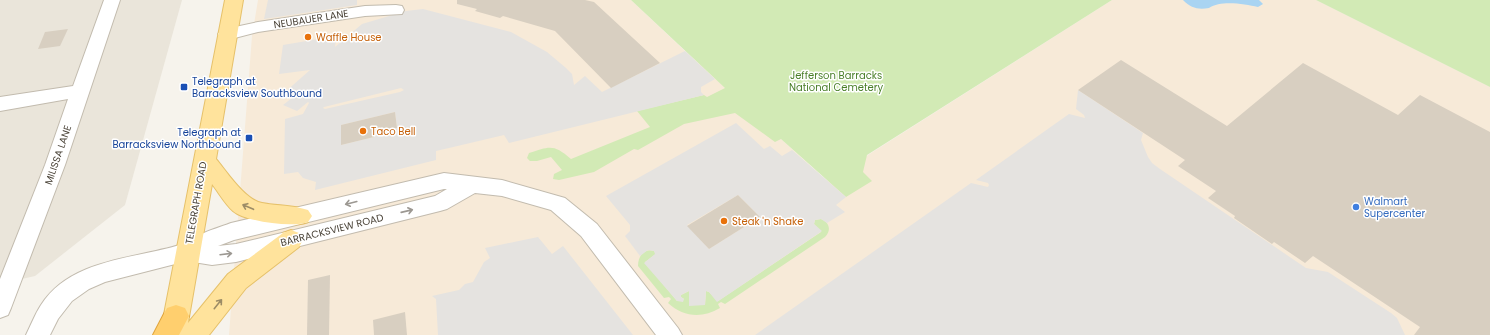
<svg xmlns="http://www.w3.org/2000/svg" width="1490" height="335" font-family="Poppins,sans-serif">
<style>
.residential{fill:#eae5da}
.commercial{fill:#f7ead8}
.green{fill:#d2eab5}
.parking{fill:#e5e3e0;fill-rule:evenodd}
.water{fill:#a9d4f2}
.building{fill:#d8cfc1}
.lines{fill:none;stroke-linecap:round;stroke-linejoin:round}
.minor-casing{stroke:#c2bbae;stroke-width:2}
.major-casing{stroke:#e6c16a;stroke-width:2}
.highway-casing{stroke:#e0a43c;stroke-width:2}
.minor{fill:#fff;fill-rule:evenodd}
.major{fill:#ffe39c;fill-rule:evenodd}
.highway{fill:#ffcf6e;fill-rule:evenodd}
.oneway{stroke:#9c9892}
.oneway2{stroke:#9c8c66}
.food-dot{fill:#e8710a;stroke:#fff;stroke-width:1.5}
.transit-dot{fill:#1a4fb4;stroke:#fff;stroke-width:1.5}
.shop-dot{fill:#3f7fe0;stroke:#fff;stroke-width:1.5}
.labels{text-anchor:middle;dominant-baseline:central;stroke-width:3;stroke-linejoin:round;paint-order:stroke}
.street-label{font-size:10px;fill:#4b4439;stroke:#fff}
.food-label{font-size:10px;fill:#c56008;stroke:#fff;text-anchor:start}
.park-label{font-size:10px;fill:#4a7f2a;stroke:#fff}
.transit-label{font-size:10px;fill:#164399;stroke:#fff;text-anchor:start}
.shop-label{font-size:10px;fill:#366cbe;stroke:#fff;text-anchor:start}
</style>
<rect width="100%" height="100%" fill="#f6f3ec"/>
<path class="residential" d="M0 0H182L125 205 35 276 0 284Z"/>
<path class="commercial" d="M258 0H631L685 51 827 181 1112 0H1316L1490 87V335H229L252 36Z"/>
<g class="green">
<path d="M631 0H1112L867 155 863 172 872 181 846 197 781 139 775 142 735 113 684 124 638 150 634 149 594 172 559 180 553 179 554 174 562 170 551 157 537 161H530L527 158 529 153C550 146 554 144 571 159L650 127 637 111 704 95 707 97 725 88Z"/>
<path d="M1316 0H1490V87Z"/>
<path d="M821 219C829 222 832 230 825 237L725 304 721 302 718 304 720 308C702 319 683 317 668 303L671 299 669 297 664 298 638 266C638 256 644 248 654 251L656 254 645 262 677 301 684 299 681 297V295L689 291 705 305 706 291 709 292 718 301 821 232 814 224 815 220Z"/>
</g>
<g class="parking">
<path d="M268 0H357V5L264 19Z"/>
<path d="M423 9 511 32 547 52 566 68 572 74 574 85 585 76 602 92 685 51 715 79 701 87V92L704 95 509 143 504 135 449 148 436 151V160L315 190 316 182 303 178 298 172 284 174 285 119 303 114 309 103 308 102 297 111 283 105 292 98 284 93 310 70 279 74 283 45 336 36 335 47 362 24 406 11ZM401 88 404 90 400 92 325 109 323 108 324 107ZM395 112 397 128 374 133V137L341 145V125Z"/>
<path d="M1078 90 1143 133 1141 140 1148 157 1152 163 1160 169 1306 268 1328 272 1391 313 1397 318 1405 335H755L971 183 988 187 989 185 988 183 976 180 1069 114 1085 118 1084 115 1076 109Z"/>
<path d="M736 123 764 149 770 146 782 156 792 150 846 197 836 205 845 212 827 223 821 219 815 220 814 224 822 231 717 302 709 292 706 291 705 305 689 306V291L681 295V297L684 299 683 302 677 301 644 263 655 254 654 251 648 250 640 256 625 236 630 231V225L606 196ZM738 195 760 217 709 249 687 225Z"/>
<path d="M538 237 552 254 563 246 633 335H438L436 299 432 296 459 290 465 284 473 282 484 262 490 258 485 248Z"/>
</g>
<path class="water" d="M1183 0H1259L1263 4 1258 7C1244 4 1221 0 1209 8 1198 10 1191 8 1183 0Z"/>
<g class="building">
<path d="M457 0H585L594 2 660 63 611 88 555 31 503 16 500 18 475 11 477 9 457 4Z"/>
<path d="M68 29 60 46 38 49 45 32Z"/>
<path d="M1121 60 1227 126 1303 63 1398 115 1420 95 1490 132V335H1414L1420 327 1313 256 1305 263 1274 242 1272 244 1234 218 1235 216 1208 198 1216 191 1178 166 1185 160 1078 90Z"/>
<path d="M395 112 397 128 374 133V137L341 145V125Z"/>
<path d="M738 195 760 217 709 249 687 226Z"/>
<path d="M330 275 329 335H307L308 280Z"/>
<path d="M405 312 407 335H374L373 320Z"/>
</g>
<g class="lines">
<g class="minor-casing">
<g id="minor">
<path d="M104 0H120L65 165 11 308 8 315 0 318V279L45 165 68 99 0 111V97L73 86Z"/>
<path d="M396 5 402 6 404 10 402 14 365 16 258 32 227 40 221 38 218 34 221 30 258 22 365 6Z"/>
<path d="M444 173 502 180 565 198 597 224 678 328 682 335H656L581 236 551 210 502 196 475 193 447 209 440 211 236 262 212 265 187 261 105 282 89 289 72 301 58 319 50 335H26C31 325 35 314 41 305 71 258 136 259 183 244 189 242 194 238 200 235 209 230 221 227 231 223ZM444 189H447L435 196 236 244 218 246 234 240Z"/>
</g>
</g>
<g class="major-casing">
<path id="major" d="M225 0H243L216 159C227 172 245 200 262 203 278 206 293 205 308 210L312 216 308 222C293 228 246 222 233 211 225 204 219 193 212 184L188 323 228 274 283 233 291 230 299 233 303 240 299 247 246 288 209 335H160Z"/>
</g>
<g class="highway-casing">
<path id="highway" d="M176 305 185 308 189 316 179 335H153L167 308Z"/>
</g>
<use href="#minor" class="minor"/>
<use href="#major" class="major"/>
<use href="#highway" class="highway"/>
</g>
<defs><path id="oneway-shaft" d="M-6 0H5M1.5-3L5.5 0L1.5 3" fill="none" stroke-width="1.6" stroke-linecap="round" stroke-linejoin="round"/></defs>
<g class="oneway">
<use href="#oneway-shaft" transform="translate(351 203) rotate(166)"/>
<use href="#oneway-shaft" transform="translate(407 211) rotate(-13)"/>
<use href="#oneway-shaft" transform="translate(226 254) rotate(-7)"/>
</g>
<g class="oneway2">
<use href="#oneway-shaft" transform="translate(248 207) rotate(-157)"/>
<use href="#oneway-shaft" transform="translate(218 304) rotate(-51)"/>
</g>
<g class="food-dot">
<circle cx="308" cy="37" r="4"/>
<circle cx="363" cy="131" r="4"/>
<circle cx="724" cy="221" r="4"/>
</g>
<g class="transit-dot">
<rect x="180" y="83" width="8" height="8" rx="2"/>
<rect x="245" y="134" width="8" height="8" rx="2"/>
</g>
<circle class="shop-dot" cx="1356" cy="207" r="4"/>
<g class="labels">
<g class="street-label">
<text transform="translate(311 19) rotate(-9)">NEUBAUER LANE</text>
<text transform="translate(58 155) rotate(-71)">MILISSA LANE</text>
<text transform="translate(196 203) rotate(-80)">TELEGRAPH ROAD</text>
<text transform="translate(332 230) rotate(-14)">BARRACKSVIEW ROAD</text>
</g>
<g class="food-label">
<text x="316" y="37">Waffle House</text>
<text x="371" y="131">Taco Bell</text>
<text x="732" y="221">Steak 'n Shake</text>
</g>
<g class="park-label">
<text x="836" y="75">Jefferson Barracks<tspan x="836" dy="12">National Cemetery</tspan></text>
</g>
<g class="transit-label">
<text x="192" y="81">Telegraph at<tspan x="192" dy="12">Barracksview Southbound</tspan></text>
<text x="241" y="132" text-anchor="end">Telegraph at<tspan x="241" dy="12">Barracksview Northbound</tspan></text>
</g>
<g class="shop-label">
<text x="1364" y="201">Walmart<tspan x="1364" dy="12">Supercenter</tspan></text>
</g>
</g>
</svg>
